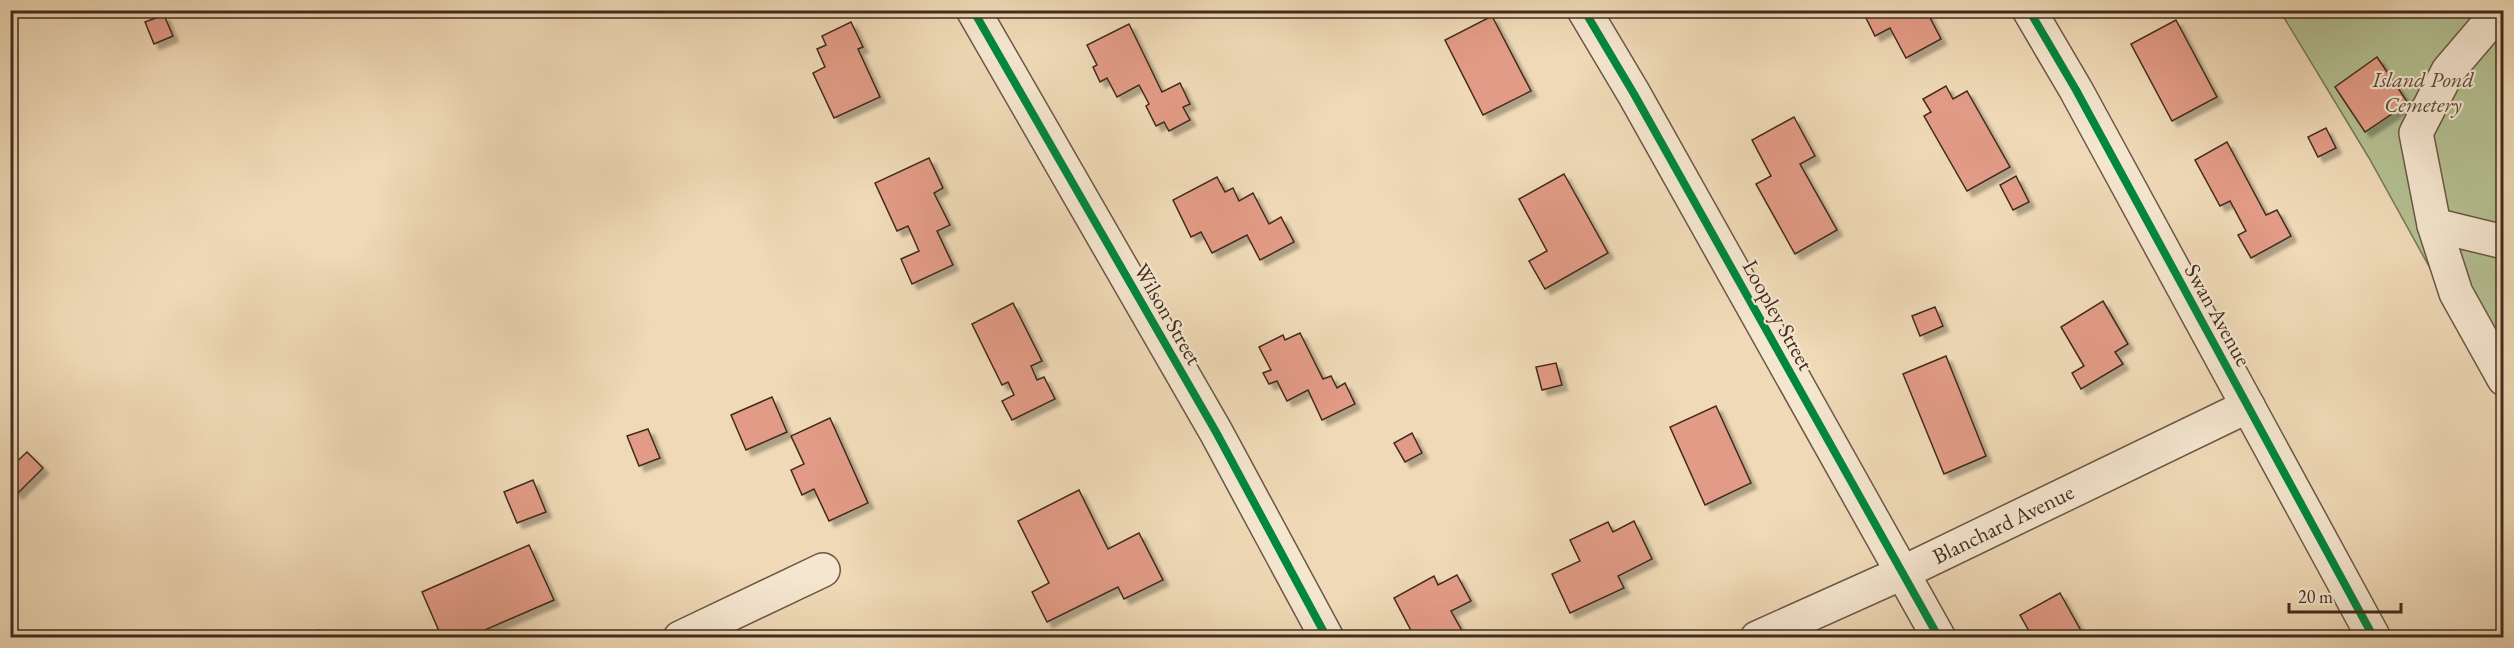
<svg xmlns="http://www.w3.org/2000/svg" width="2514" height="648" font-family="'EB Garamond',serif">
<style>
.green{fill:#b4c092;stroke:#7a7658;stroke-width:1.5}
.building{fill:#e29b86;stroke:#412c1f;stroke-width:1.5;filter:url(#shadow)}
.lines{fill:none;stroke-linecap:round;stroke-linejoin:round}
.minor-casing{stroke:#6c5745;stroke-width:36}
.minor{stroke:#f5e6d0;stroke-width:33}
.cycleway-casing{stroke:#f5e6d0;stroke-width:11}
.cycleway{stroke:#00873e;stroke-width:8}
.labels{text-anchor:middle;dominant-baseline:central;stroke-width:4.5;stroke-linejoin:round;paint-order:stroke}
.park-label{font-size:22px;font-style:italic;fill:#584a36;stroke:#f5e6d0}
.street-label{font-size:22px;fill:#412c1f;stroke:#f5e6d0}
</style>
<defs>
<filter id="shadow"><feDropShadow dx="5.5" dy="5.5" stdDeviation="1.5" flood-color="#0004"/></filter>
</defs>
<rect width="100%" height="100%" fill="#efd9b6"/>
<filter id="stains"><feTurbulence type="fractalNoise" baseFrequency=".00333" numOctaves="4"/><feColorMatrix values="0 0 0 0 .2 0 0 0 0 .09 0 0 0 0 .02 0 0 0 .5 -.17"/></filter>
<radialGradient id="worn" r=".72"><stop offset=".6" stop-color="#630" stop-opacity="0"/><stop offset="1" stop-color="#630" stop-opacity=".3"/></radialGradient>
<path class="green" d="M2280 11H2503V400L2369 158Z"/>
<g class="building">
<path d="M1862 10H1926L1941 39 1906 58 1890 28 1875 36Z"/>
<path d="M164 15 173 36 154 44 145 22Z"/>
<path d="M1492 16 1531 91 1483 115 1445 40Z"/>
<path d="M2176 20 2217 97 2172 121 2131 44Z"/>
<path d="M851 22 863 47 858 49 880 97 834 118 813 73 825 67 817 49 826 45 822 36Z"/>
<path d="M1129 24 1162 92 1180 83 1190 104 1183 107 1190 120 1169 131 1164 122 1156 126 1146 106 1149 104 1139 85 1117 97 1107 78 1100 82 1093 67 1097 65 1087 45Z"/>
<path d="M2377 57 2408 103 2365 132 2335 87Z"/>
<path d="M1946 86 1953 99 1967 91 2010 167 1967 191 1924 116 1931 112 1923 99Z"/>
<path d="M1794 117 1815 156 1800 164 1837 230 1795 254 1756 184 1771 176 1752 140Z"/>
<path d="M2326 128 2336 148 2318 157 2308 137Z"/>
<path d="M2227 142 2266 215 2277 210 2291 236 2251 258 2238 235 2246 231 2230 201 2220 206 2195 160Z"/>
<path d="M929 158 943 188 934 193 950 225 937 231 953 265 912 284 901 259 919 251 908 226 897 231 875 183Z"/>
<path d="M1564 174 1608 253 1545 289 1529 261 1547 251 1519 199Z"/>
<path d="M2016 176 2029 202 2013 210 2000 185Z"/>
<path d="M1217 177 1225 192 1233 188 1239 201 1253 193 1269 224 1281 217 1294 242 1260 260 1247 235 1212 253 1201 232 1191 237 1173 200Z"/>
<path d="M2103 301 2128 344 2115 352 2123 364 2081 389 2072 373 2084 366 2061 327Z"/>
<path d="M1013 303 1042 361 1031 366 1037 380 1044 377 1055 399 1012 420 1002 401 1014 395 1008 382 1002 385 972 324Z"/>
<path d="M1935 307 1943 326 1920 336 1912 316Z"/>
<path d="M1300 333 1323 379 1331 376 1337 388 1345 383 1355 404 1322 420 1308 390 1287 401 1277 381 1269 384 1263 373 1271 370 1259 347 1283 335 1285 340Z"/>
<path d="M1946 356 1986 456 1944 474 1903 374Z"/>
<path d="M1556 363 1562 385 1542 390 1536 367Z"/>
<path d="M772 397 787 432 746 450 731 415Z"/>
<path d="M1716 406 1751 483 1705 505 1670 427Z"/>
<path d="M830 418 868 503 829 521 814 489 802 495 791 470 804 464 791 436Z"/>
<path d="M648 429 660 458 639 466 627 436Z"/>
<path d="M1412 433 1422 453 1405 462 1394 443Z"/>
<path d="M27 452 43 468 17 494 10 487V468Z"/>
<path d="M533 480 546 512 517 523 504 492Z"/>
<path d="M1079 490 1108 549 1139 533 1163 580 1124 599 1118 587 1047 622 1032 592 1049 583 1018 521Z"/>
<path d="M1634 521 1652 559 1618 576 1624 588 1570 613 1552 574 1580 561 1570 540 1608 522 1613 532Z"/>
<path d="M529 545 554 600 480 632 483 638H442L422 592Z"/>
<path d="M1457 575 1471 601 1451 611 1466 638H1415L1394 598 1434 576 1438 585Z"/>
<path d="M2060 593 2085 638H2033L2020 615Z"/>
<path d="M319 630 323 638H303Z"/>
</g>
<g class="lines">
<g class="minor-casing">
<g id="minor">
<path d="M973 10 1216 432 1327 638"/>
<path d="M1584 10 1634 94 1939 638"/>
<path d="M2029 10 2076 90 2374 638"/>
<path d="M2434 225 2416 133 2448 71 2500 10"/>
<path d="M2504 242 2434 225 2456 293 2504 379"/>
<path d="M680 638 823 570"/>
<path d="M1757 638 1902 573 2248 406"/>
</g>
</g>
<use href="#minor" class="minor"/>
<g class="cycleway-casing">
<g id="cycleway">
<path d="M973 10 1216 432 1327 638"/>
<path d="M1584 10 1634 94 1939 638"/>
<path d="M2029 10 2076 90 2374 638"/>
</g>
</g>
<use href="#cycleway" class="cycleway"/>
</g>
<g class="labels">
<g class="park-label">
<text x="2423" y="79">Island Pond<tspan x="2423" dy="25">Cemetery</tspan></text>
</g>
<g class="street-label">
<text transform="translate(1168 314) rotate(60)">Wilson Street</text>
<text transform="translate(1778 315) rotate(61)">Loopley Street</text>
<text transform="translate(2218 315) rotate(61)">Swan Avenue</text>
<text transform="translate(2003 524) rotate(-26)">Blanchard Avenue</text>
</g>
</g>
<rect width="2514" height="648" fill="none" stroke="#efd9b6" stroke-width="36"/>
<rect x="12" y="12" width="2490" height="624" fill="none" stroke="#412c1f" stroke-width="3"/>
<rect x="18" y="18" width="2478" height="612" fill="none" stroke="#412c1f" stroke-width="1.5"/>
<path d="M2289 603v9h112v-9" fill="none" stroke="#412c1f" stroke-width="3"/>
<text x="2298" y="603" font-size="18" fill="#412c1f" stroke="#f5e6d0" stroke-width="4.5" paint-order="stroke">20 m</text>
<rect width="100%" height="100%" filter="url(#stains)"/>
<rect width="100%" height="100%" fill="url(#worn)"/>
</svg>
